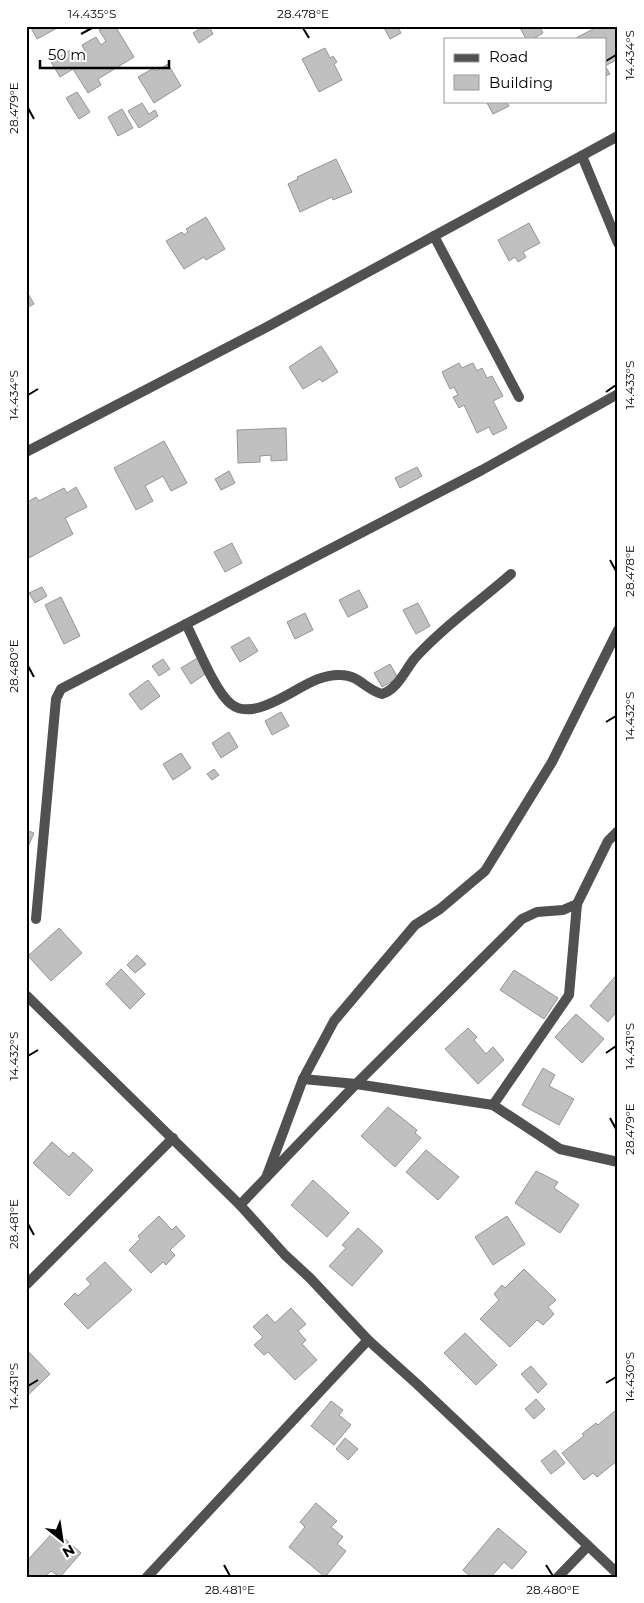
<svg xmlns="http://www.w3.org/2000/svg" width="644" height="1603" font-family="Montserrat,sans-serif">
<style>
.building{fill:#c0c0c0;stroke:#959595}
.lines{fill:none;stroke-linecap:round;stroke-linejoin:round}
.minor{stroke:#515151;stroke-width:10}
.ticks{fill:none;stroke:#000;stroke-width:2}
.neatline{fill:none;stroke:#000;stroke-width:2}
.ticks-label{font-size:12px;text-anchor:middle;fill:#000}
</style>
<rect width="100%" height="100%" fill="#fff"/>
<g class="building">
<path d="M30 26H59V27L37 39Z"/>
<path d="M106 26H115L134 57 98 79 101 85 88 93 73 69 60 77 51 62 70 50 75 58 85 51 82 45 96 37 101 45 106 41 99 30Z"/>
<path d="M204 26H209L213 34 199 43 193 33Z"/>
<path d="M383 26H397L401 33 390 39Z"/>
<path d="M519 26H539L543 33 533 39H526Z"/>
<path d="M599 26H618V59L605 66 610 74 605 76V39H574Z"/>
<path d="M325 48 330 58 333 56 337 62 334 64 342 80 319 92 302 59Z"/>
<path d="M168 64 181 86 154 103 138 77 154 68 156 71Z"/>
<path d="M77 92 90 112 79 119 66 98Z"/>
<path d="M486 101H506L509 106 493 114Z"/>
<path d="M142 103 149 114 155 110 158 116 139 128 128 111Z"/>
<path d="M122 109 133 128 118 136 108 117Z"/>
<path d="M336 159 352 192 333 200 332 197 300 212 288 184 298 179 297 177Z"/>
<path d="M206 217 225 249 206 260 204 257 184 269 166 241 182 232 184 235 188 232 186 229Z"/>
<path d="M529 223 540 243 523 252 526 257 518 262 515 257 509 261 498 240Z"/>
<path d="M26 290 34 304 26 308Z"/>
<path d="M321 346 338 372 322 382 320 379 303 389 289 367Z"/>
<path d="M459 363 462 368 473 363 477 371 482 368 487 378 492 376 503 396 493 401 507 428 493 435 489 427 477 433 464 405 459 408 453 397 458 395 454 387 450 389 442 372Z"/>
<path d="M286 428 287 460 271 461V455L260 456V462L238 463 237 430Z"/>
<path d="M164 441 187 483 171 491 163 476 145 486 153 501 136 510 114 468Z"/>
<path d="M417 467 422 476 400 488 395 478Z"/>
<path d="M229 471 235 483 221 490 215 479Z"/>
<path d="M76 487 87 507 65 518 73 534 27 559 26 503 36 497 39 501 64 488 67 493Z"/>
<path d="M232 543 242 563 225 572 214 552Z"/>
<path d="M42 587 47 596 35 603 29 593Z"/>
<path d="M359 590 368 607 348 617 339 600Z"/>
<path d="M61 597 80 636 64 644 45 605Z"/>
<path d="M418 603 430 626 416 634 403 610Z"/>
<path d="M305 613 313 630 295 639 287 622Z"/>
<path d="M249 637 258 651 240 662 231 647Z"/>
<path d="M199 657 208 672 191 684 181 668Z"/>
<path d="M163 659 170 669 159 676 152 666Z"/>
<path d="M390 664 398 678 382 687 374 673Z"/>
<path d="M148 680 160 696 141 710 129 694Z"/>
<path d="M281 712 289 726 272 735 265 721Z"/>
<path d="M229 732 238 747 221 758 212 743Z"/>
<path d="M181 753 191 768 173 780 163 764Z"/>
<path d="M214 769 219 775 212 780 207 774Z"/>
<path d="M26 830 34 833 26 851Z"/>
<path d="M59 928 82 953 51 981 28 956Z"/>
<path d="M137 955 146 964 135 973 127 965Z"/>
<path d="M121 969 145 994 130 1009 106 984Z"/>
<path d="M514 970 558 998 544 1019 500 990Z"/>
<path d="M618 973V1010L608 1022 590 1006Z"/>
<path d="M576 1014 604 1039 582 1063 555 1037Z"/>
<path d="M468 1028 477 1037 474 1040 486 1054 493 1047 504 1060 478 1084 445 1049Z"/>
<path d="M543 1068 555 1075 549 1086 574 1099 559 1125 522 1105Z"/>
<path d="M388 1107 417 1130 415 1133 421 1138 395 1167 361 1136Z"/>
<path d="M52 1142 69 1157 73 1152 93 1170 69 1196 33 1163Z"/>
<path d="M426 1150 459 1177 438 1200 406 1172Z"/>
<path d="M536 1171 558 1182 554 1188 579 1205 560 1233 515 1203Z"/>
<path d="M313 1180 349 1213 327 1237 291 1205Z"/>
<path d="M159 1216 172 1230 176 1226 185 1236 170 1250 175 1255 166 1265 163 1262 151 1273 129 1250 140 1239 138 1236Z"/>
<path d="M507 1216 525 1244 493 1265 475 1237Z"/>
<path d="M358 1228 383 1251 352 1286 329 1266 346 1248 342 1245Z"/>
<path d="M105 1262 132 1290 88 1329 64 1304 75 1293 78 1296 91 1284 86 1279Z"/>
<path d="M524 1269 556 1300 548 1307 554 1314 543 1325 537 1320 510 1347 480 1319 499 1300 494 1294 502 1285 505 1288Z"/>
<path d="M291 1308 306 1324 298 1331 306 1340 302 1344 317 1360 295 1380 268 1352 264 1355 254 1345 263 1337 253 1327 267 1314 275 1323Z"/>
<path d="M465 1333 497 1365 476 1385 444 1353Z"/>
<path d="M26 1349 50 1374 26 1397Z"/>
<path d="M531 1366 547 1384 538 1393 521 1374Z"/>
<path d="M536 1399 545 1409 534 1419 525 1409Z"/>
<path d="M331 1401 343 1410 339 1415 351 1425 334 1445 311 1426Z"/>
<path d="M616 1410 618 1460 597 1477 593 1473 584 1480 562 1453 584 1436 582 1434 596 1423 598 1425Z"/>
<path d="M345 1438 358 1449 348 1460 336 1449Z"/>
<path d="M555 1450 565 1463 551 1474 541 1461Z"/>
<path d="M316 1503 337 1521 331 1527 343 1537 337 1544 346 1551 325 1577 289 1547 305 1527 300 1522Z"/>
<path d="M498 1528 527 1552 512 1569 504 1562 491 1577H471L463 1570Z"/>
<path d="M55 1530 81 1553 60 1577 51 1571 45 1577H26V1562Z"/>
</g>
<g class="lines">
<g class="minor">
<path d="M582 156 618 243"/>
<path d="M434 236 519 397"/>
<path d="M26 452 265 328 618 136"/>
<path d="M186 624C196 643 215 692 231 704 248 718 276 701 291 693 307 684 323 674 341 675 359 675 366 690 382 694 398 689 405 670 415 658 443 627 479 602 511 574"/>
<path d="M36 919 56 699 61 689 482 470 618 394"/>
<path d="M26 995 240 1205 285 1255 310 1278 368 1340 417 1384 618 1574"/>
<path d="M303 1079 356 1084 493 1105 560 1149 618 1162"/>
<path d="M493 1105 569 995 577 904"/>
<path d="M266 1178 303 1079 334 1021 415 925 440 909 485 871 552 762 618 630"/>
<path d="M240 1205 356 1084 522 919 537 912 563 910 577 904 608 841 618 831"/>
<path d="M26 1285 173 1138"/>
<path d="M147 1577 368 1340"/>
<path d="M558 1577 588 1546"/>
</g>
</g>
<path class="ticks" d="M303 28 309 38M81 34 92 28M606 61 616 55M28 108 34 119M606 392 616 385M28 395 38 389M610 560 616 571M28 666 34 677M606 722 616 716M606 1053 616 1046M28 1056 38 1050M610 1118 616 1129M28 1224 34 1235M606 1383 616 1377M28 1386 38 1380M224 1565 230 1576M546 1565 553 1576"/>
<rect width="644" height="1603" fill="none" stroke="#ffffff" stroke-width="55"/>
<rect x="444" y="38" width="162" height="65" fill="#ffffff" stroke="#999999"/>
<rect x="454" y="54" width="25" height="8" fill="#515151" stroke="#999999"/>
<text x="489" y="62" font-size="15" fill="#000000">Road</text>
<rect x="454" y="75" width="25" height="15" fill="#c0c0c0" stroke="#999999"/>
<text x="489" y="88" font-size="15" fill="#000000">Building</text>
<g transform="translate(62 1540) rotate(150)" stroke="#ffffff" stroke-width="4" paint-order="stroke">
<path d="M0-4L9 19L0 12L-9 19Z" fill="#000000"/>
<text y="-8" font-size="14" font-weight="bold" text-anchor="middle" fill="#000000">N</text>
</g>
<path d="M40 60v8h129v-8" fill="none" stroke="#000000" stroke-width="2.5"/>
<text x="48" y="60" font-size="15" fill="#000000" stroke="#ffffff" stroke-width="4" paint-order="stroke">50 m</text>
<rect x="28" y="28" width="588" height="1548" class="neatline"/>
<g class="ticks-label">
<text x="92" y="18">14.435°S</text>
<text x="303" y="18">28.478°E</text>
<text transform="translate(630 55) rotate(-90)" y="4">14.434°S</text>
<text transform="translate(14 108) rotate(-90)" y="4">28.479°E</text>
<text transform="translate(630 385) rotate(-90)" y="4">14.433°S</text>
<text transform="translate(14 395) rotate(-90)" y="4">14.434°S</text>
<text transform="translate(630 571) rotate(-90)" y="4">28.478°E</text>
<text transform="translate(14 666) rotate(-90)" y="4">28.480°E</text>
<text transform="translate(630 716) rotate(-90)" y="4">14.432°S</text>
<text transform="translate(630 1046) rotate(-90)" y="4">14.431°S</text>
<text transform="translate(14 1056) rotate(-90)" y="4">14.432°S</text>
<text transform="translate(630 1129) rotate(-90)" y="4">28.479°E</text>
<text transform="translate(14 1224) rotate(-90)" y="4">28.481°E</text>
<text transform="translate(630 1377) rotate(-90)" y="4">14.430°S</text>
<text transform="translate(14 1386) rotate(-90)" y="4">14.431°S</text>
<text x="230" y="1594">28.481°E</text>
<text x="553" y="1594">28.480°E</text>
</g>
</svg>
